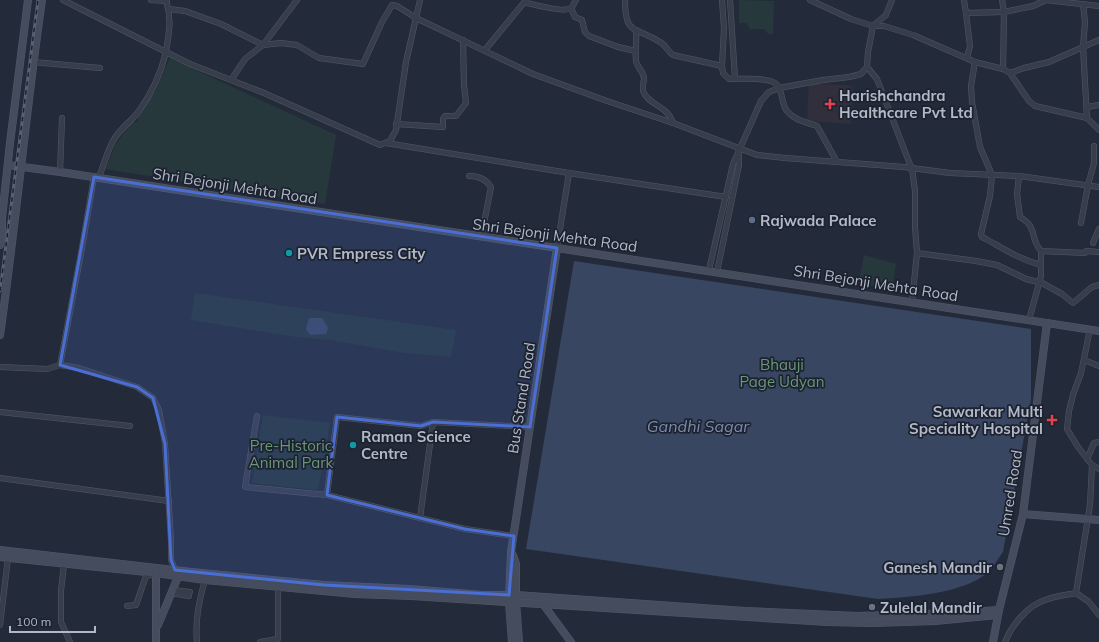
<svg xmlns="http://www.w3.org/2000/svg" width="1099" height="642" font-family="Mulish,sans-serif">
<style>
.medical{fill:#322f3c}
.green{fill:#26383c}
.water{fill:#394662}
.lines{fill:none;stroke-linecap:round;stroke-linejoin:round}
.street-casing{stroke:#525865;stroke-width:6}
.secondary-casing{stroke:#525865;stroke-width:8}
.street{stroke:#373d4a;stroke-width:5}
.secondary{stroke:#454c5d;stroke-width:7}
.rail-casing{stroke:#596071;stroke-width:3}
.rail{stroke:#1c222f;stroke-width:1.5;stroke-dasharray:4.5;stroke-linecap:butt}
.marked{fill:#4a6ed3;fill-opacity:0.2;stroke:#4a6ed3;stroke-width:3;stroke-linejoin:round}
.health-dot{fill:#e0444e;stroke:#1c222f;stroke-width:1.5}
.service-dot{fill:#5c6f8a;stroke:#1c222f;stroke-width:1.5}
.culture-dot{fill:#0f9aa8;stroke:#1c222f;stroke-width:1.5}
.worship-dot{fill:#6b7280;stroke:#1c222f;stroke-width:1.5}
.labels{text-anchor:middle;dominant-baseline:central;stroke-width:3.5;stroke-linejoin:round;paint-order:stroke}
.poi-label{font-size:15px;font-weight:bold;fill:#b2b8c6;stroke:#1c222f;text-anchor:start}
.street-label{font-size:15px;fill:#b2b8c6;stroke:#1c222f}
.park-label{font-size:15px;fill:#6b9679;stroke:#1c222f}
.water-label{font-size:16px;font-style:italic;fill:#7c8bac;stroke:#1c222f}
</style>
<rect width="100%" height="100%" fill="#232b3a"/>
<path class="medical" d="M809 83 853 86 851 124 807 121Z"/>
<g class="green">
<path d="M739 0 774 1 773 34H768L764 29H750L746 23H739Z"/>
<path d="M170 58 336 135 325 204 105 169 116 144 132 122H138V117L156 90Z"/>
<path d="M864 255 896 264 892 289 858 284Z"/>
<path d="M195 293 456 330 451 357 405 353 330 340 296 337 191 320Z"/>
<path d="M263 415 330 423 318 490 252 483Z"/>
</g>
<g class="water">
<path d="M574 261 1031 329V399L1003 552C998 558 994 567 988 572 964 594 909 597 878 599L526 549Z"/>
<path d="M309 318H322L328 328 326 334 310 335 306 329Z"/>
</g>
<g class="lines">
<g class="street-casing">
<g id="street">
<path d="M63 0 166 52C161 73 152 93 139 111 132 121 119 129 113 141 107 152 103 166 99 178"/>
<path d="M151 0 167 1"/>
<path d="M166 0C172 19 169 33 166 52L190 64 264 93 380 145 390 141 396 130 406 62 420 0"/>
<path d="M526 0 527 3C535 5 565 13 571 8 573 6 575 2 576 0"/>
<path d="M625 0C625 36 635 26 660 42 666 45 668 52 673 55L722 66"/>
<path d="M722 0 724 28 722 66 723 73 729 79C740 79 765 77 775 83 783 88 781 104 787 111 795 121 807 122 817 126L837 162"/>
<path d="M730 0 735 79"/>
<path d="M810 0 851 19 873 26H884L913 35 975 62 1003 69 1010 73 1024 68 1049 62 1099 40"/>
<path d="M964 0 966 13 1004 12 1033 6 1046 0 1099 6"/>
<path d="M1002 0 1004 12 1003 69"/>
<path d="M571 8 575 17 582 20 585 32 589 36 618 47 636 51"/>
<path d="M169 9 185 11 221 24 263 45 281 43 297 45 319 58 363 64 382 22 392 5 397 6 416 18 533 74 607 101 673 123 757 155 785 158 904 167 950 173 1019 176 1099 187"/>
<path d="M966 13 970 46 967 58"/>
<path d="M636 30C637 40 635 51 636 61 637 67 643 71 644 78 644 83 641 88 644 93 649 105 667 105 673 123"/>
<path d="M485 50 526 0"/>
<path d="M33 62 100 68"/>
<path d="M975 62 971 86 972 102 980 147 992 175 990 196 981 234 982 237 986 239C1004 249 1021 260 1041 265"/>
<path d="M867 67 877 79 911 167"/>
<path d="M1010 73 1029 101 1035 106 1087 118 1083 47 1085 22 1083 4"/>
<path d="M231 80 245 59 263 45 297 0"/>
<path d="M1087 107 1099 105"/>
<path d="M1087 118 1099 130"/>
<path d="M396 124 443 127V119L445 116H456L466 103 464 85 463 40"/>
<path d="M386 143 569 173 726 197"/>
<path d="M912 168 915 191V227L917 253 912 302"/>
<path d="M60 172 62 118"/>
<path d="M469 176C479 176 486 179 491 187L484 223 485 237"/>
<path d="M1019 176 1017 194 1020 217C1023 219 1026 221 1028 223 1036 232 1031 240 1041 251L1085 253 1086 251 1099 252"/>
<path d="M1081 223 1088 185 1094 163V146"/>
<path d="M1093 243 1099 229"/>
<path d="M557 248 569 173"/>
<path d="M917 253 976 261 997 265 1026 279 1042 283 1062 294 1073 303 1092 287 1099 285"/>
<path d="M709 270 733 164 761 101 769 92 779 88 823 80 849 77 861 74 867 67 868 52 873 26 886 15 892 0"/>
<path d="M717 272 739 165V151"/>
<path d="M1029 320 1041 276V251"/>
<path d="M1084 360 1099 366"/>
<path d="M60 365 79 368 137 387 153 398 159 410 165 444 171 541V560L176 572"/>
<path d="M0 367 47 369 60 365 82 248 94 177"/>
<path d="M0 412 130 426"/>
<path d="M257 416 245 487 327 495 465 529 514 536"/>
<path d="M1087 459 1094 443 1099 442"/>
<path d="M1092 465 1099 469"/>
<path d="M0 478 169 501"/>
<path d="M327 495 337 417 421 426 433 422 530 427"/>
<path d="M420 518 433 422"/>
<path d="M64 564 61 591V622L70 642"/>
<path d="M173 590 190 592"/>
<path d="M171 593 189 596"/>
<path d="M1076 593 1090 505 1092 465 1078 447 1067 429 1069 411 1073 395 1081 373 1090 329"/>
<path d="M127 606 136 605 146 576 155 574"/>
<path d="M0 625 8 558"/>
<path d="M197 642C195 620 199 601 205 580"/>
<path d="M260 642 278 639V587"/>
<path d="M1005 642C1012 625 1027 606 1045 600 1055 596 1066 595 1076 593L1089 602 1099 615"/>
</g>
</g>
<g class="secondary-casing">
<g id="secondary">
<path d="M8 165 60 172 1099 331"/>
<path d="M0 245 2 236V218L10 143 28 0"/>
<path d="M0 335C16 223 26 111 42 0"/>
<path d="M1023 514 1099 520"/>
<path d="M0 550 191 572 324 585 409 589 482 595H516L745 611 857 616 957 613 999 610"/>
<path d="M513 555 516 564V602L519 642"/>
<path d="M0 557 156 573 205 580 355 594 412 596 828 622 872 623 935 621 997 615"/>
<path d="M156 570V642"/>
<path d="M543 604 571 642"/>
<path d="M158 625 178 577"/>
<path d="M512 642 509 602 511 552 557 248"/>
<path d="M993 642 999 610 1023 514 1047 323"/>
</g>
</g>
<use href="#street" class="street"/>
<use href="#secondary" class="secondary"/>
<g class="rail-casing">
<path id="rail" d="M0 291 38 0"/>
</g>
<use href="#rail" class="rail"/>
</g>
<path class="marked" d="M94 177 557 248 530 427 433 422 421 426 337 417 327 495 465 529 514 536 509 595 324 585 175 570 171 560 165 444 153 398 137 387 60 365Z"/>
<g class="health-dot">
<path d="M828 98h4v4h4v4h-4v4h-4v-4h-4v-4h4z"/>
<path d="M1050 414h4v4h4v4h-4v4h-4v-4h-4v-4h4z"/>
</g>
<circle class="service-dot" cx="752" cy="220" r="4"/>
<g class="culture-dot">
<circle cx="289" cy="253" r="4"/>
<circle cx="353" cy="445" r="4"/>
</g>
<g class="worship-dot">
<circle cx="1000" cy="567" r="4"/>
<circle cx="872" cy="607" r="4"/>
</g>
<g class="labels">
<g class="poi-label">
<text x="839" y="95">Harishchandra<tspan x="839" dy="17">Healthcare Pvt Ltd</tspan></text>
<text x="760" y="220">Rajwada Palace</text>
<text x="297" y="253">PVR Empress City</text>
<text x="1043" y="411" text-anchor="end">Sawarkar Multi<tspan x="1043" dy="17">Speciality Hospital</tspan></text>
<text x="361" y="436">Raman Science<tspan x="361" dy="17">Centre</tspan></text>
<text x="992" y="567" text-anchor="end">Ganesh Mandir</text>
<text x="880" y="607">Zulelal Mandir</text>
</g>
<g class="street-label">
<text transform="translate(235 186) rotate(9)">Shri Bejonji Mehta Road</text>
<text transform="translate(555 235) rotate(8)">Shri Bejonji Mehta Road</text>
<text transform="translate(876 283) rotate(9)">Shri Bejonji Mehta Road</text>
<text transform="translate(521 398) rotate(-81)">Bus Stand Road</text>
<text transform="translate(1010 493) rotate(-81)">Umred Road</text>
</g>
<g class="park-label">
<text x="782" y="364">Bhauji<tspan x="782" dy="17">Page Udyan</tspan></text>
<text x="291" y="445">Pre-Historic<tspan x="291" dy="17">Animal Park</tspan></text>
</g>
<g class="water-label">
<text x="698" y="426">Gandhi Sagar</text>
</g>
</g>
<path d="M10 626v6h85v-6" fill="none" stroke="#b2b8c6" stroke-width="2"/>
<text x="16" y="626" font-size="12" fill="#b2b8c6" stroke="#1c222f" stroke-width="3" paint-order="stroke">100 m</text>
</svg>
